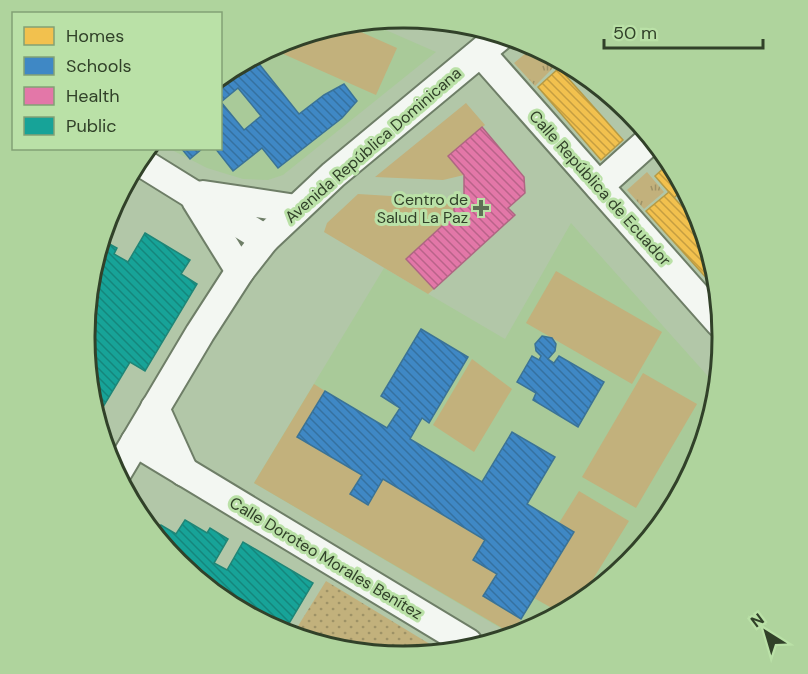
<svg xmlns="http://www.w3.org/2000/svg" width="808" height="674" font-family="'DM Sans',sans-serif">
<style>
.built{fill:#a9ca99}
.grass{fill:url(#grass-tufts)}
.park{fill:url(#park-dots)}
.garden{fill:#c2b17c}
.homes{fill:url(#homes-back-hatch);stroke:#b89b43;stroke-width:1.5}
.schools{fill:url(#schools-back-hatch);stroke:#3b7396;stroke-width:1.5;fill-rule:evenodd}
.health{fill:url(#health-back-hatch);stroke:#ae6782;stroke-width:1.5}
.public{fill:url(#public-back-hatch);stroke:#1f8677;stroke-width:1.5}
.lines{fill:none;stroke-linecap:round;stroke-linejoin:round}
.minor-casing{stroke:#6e7e67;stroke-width:32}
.minor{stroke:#f3f7f2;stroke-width:28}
.poi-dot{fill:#5e7055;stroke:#bae1a7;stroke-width:2}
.labels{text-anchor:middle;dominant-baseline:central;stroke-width:6;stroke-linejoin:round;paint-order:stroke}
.street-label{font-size:16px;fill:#314129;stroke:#bae1a7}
.poi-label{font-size:16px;fill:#314129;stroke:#bae1a7;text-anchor:end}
.rim{fill:none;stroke:#314129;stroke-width:3}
</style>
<defs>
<pattern id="grass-tufts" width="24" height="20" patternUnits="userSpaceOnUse" patternTransform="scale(1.5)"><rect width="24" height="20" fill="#c2b17c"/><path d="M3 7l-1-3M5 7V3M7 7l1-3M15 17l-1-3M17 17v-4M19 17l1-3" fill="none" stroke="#9e9266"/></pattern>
<pattern id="park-dots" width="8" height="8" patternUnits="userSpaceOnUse" patternTransform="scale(1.5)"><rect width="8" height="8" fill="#c2b17c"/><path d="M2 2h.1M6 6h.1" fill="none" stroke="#9e9266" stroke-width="1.8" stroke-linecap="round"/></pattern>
<pattern id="homes-back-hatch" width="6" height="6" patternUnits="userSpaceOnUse" patternTransform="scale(1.5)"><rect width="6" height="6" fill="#f2c14e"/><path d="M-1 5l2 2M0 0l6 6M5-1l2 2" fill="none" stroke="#c59e41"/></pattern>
<pattern id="schools-back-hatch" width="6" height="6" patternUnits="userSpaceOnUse" patternTransform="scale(1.5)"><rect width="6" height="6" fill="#3f88c5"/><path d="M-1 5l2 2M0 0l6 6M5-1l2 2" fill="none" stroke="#3571a0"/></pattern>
<pattern id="health-back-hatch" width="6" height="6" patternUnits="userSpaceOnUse" patternTransform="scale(1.5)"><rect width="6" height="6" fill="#e377a8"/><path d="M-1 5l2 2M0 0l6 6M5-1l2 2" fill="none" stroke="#b96389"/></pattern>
<pattern id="public-back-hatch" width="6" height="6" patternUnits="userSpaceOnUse" patternTransform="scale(1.5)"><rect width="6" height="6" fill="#17a398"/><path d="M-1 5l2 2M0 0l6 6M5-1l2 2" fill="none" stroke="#15867c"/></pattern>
</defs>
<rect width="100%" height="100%" fill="#b2c7a8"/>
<g class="built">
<path d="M372 24 436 52 283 175 268 180 243 179 207 168 170 149 220 148 221 83 282 42Z"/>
<path d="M571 223 714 383 699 459 629 563 526 632 512 635 254 483 384 268 505 339Z"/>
</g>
<g class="grass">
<path d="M533 47 554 67 535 86 514 63Z"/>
<path d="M647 172 664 192 644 209 627 190Z"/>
</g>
<path class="park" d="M326 581 438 649 404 656 293 634Z"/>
<g class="garden">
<path d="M352 28 397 48 376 95 272 49 282 42Z"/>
<path d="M466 103 485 125 449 156 464 175 443 180 375 177Z"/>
<path d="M358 194 440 199 454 208V215L406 259 434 289 428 294 324 232 327 223Z"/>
<path d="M556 271 662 332 632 384 526 323Z"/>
<path d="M472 359 512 389 474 452 433 425Z"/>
<path d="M643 373 697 404 636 508 582 477Z"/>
<path d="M314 384 325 391 297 437 362 475 350 494 368 505 383 479 485 540 474 560 497 574 484 596 521 619 512 634 254 483Z"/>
<path d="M579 491 629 521 585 592 557 611 534 598 573 532 559 523Z"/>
</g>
<g class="homes">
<path d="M550 58 568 70 564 74Z"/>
<path d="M559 68 623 140 601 160 538 87Z"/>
<path d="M666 166 682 190 674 198 655 176Z"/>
<path d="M669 192 702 229 711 283 646 211Z"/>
</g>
<g class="schools">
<path d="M256 60 299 114 324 95 344 84 357 101 342 118 278 168 262 148 233 171 215 148H220V83ZM238 88 261 116 244 130 221 102Z"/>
<path d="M181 148H203L190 159Z"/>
<path d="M421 329 468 357 429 423 422 418 410 439 482 482 512 432 555 457 527 504 574 532 521 619 483 596 497 574 473 560 485 540 383 479 368 505 350 494 362 475 297 437 325 391 387 428 400 408 381 396Z"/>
<path d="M542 336 552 338 556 344 555 351 548 359 554 363 559 356 604 382 578 427 533 400 536 393 517 382 532 356 539 360 541 356 536 351 535 344Z"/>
</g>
<path class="health" d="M482 127 524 177 525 193 508 208 515 215 434 289 406 259 454 215V208L464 200V175L448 156Z"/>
<g class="public">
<path d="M145 233 190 260 181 274 197 284 145 371 130 362 100 412 85 337 104 241 117 248 114 254 128 262Z"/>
<path d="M185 520 207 533 210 528 228 539 214 563 227 570 243 542 313 583 284 632 178 562 154 526 161 525 176 534Z"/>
</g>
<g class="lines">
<g class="minor-casing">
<g id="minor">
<path d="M481 53 720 323"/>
<path d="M144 164 265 239"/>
<path d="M599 186 649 141"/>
<path d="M203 195 296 209"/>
<path d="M196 200 240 271"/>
<path d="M155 408 184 472"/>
<path d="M135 442 468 643"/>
<path d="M118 471 200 333 240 271 265 239 333 175 499 37"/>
</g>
</g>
<use href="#minor" class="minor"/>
</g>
<path class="poi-dot" d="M478 199h6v6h6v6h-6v6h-6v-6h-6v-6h6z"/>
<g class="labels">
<g class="street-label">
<text transform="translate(373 145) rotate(-41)">Avenida República Dominicana</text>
<text transform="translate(600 188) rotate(48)">Calle República de Ecuador</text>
<text transform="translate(326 558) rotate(31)">Calle Doroteo Morales Benítez</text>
</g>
<g class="poi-label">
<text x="468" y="199">Centro de<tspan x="468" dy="18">Salud La Paz</tspan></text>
</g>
</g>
<path d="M0 0H808V674H0ZM403 28H404A308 308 0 0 1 712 336V338A308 308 0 0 1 404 646H403A308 308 0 0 1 95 338V336A308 308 0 0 1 403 28Z" fill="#afd49d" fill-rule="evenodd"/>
<path class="rim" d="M403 28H404A308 308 0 0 1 712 336V338A308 308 0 0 1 404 646H403A308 308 0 0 1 95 338V336A308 308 0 0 1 403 28Z"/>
<rect x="12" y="12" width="210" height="138" fill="#bae1a7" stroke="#83a175" stroke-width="1.5"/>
<rect x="24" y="27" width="30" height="18" fill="#f2c14e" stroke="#83a175" stroke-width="1.5"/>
<text x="66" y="42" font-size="18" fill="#314129">Homes</text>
<rect x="24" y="57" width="30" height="18" fill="#3f88c5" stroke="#83a175" stroke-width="1.5"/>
<text x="66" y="72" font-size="18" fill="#314129">Schools</text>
<rect x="24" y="87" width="30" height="18" fill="#e377a8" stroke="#83a175" stroke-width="1.5"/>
<text x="66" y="102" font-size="18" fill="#314129">Health</text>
<rect x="24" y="117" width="30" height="18" fill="#17a398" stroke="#83a175" stroke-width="1.5"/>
<text x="66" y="132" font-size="18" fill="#314129">Public</text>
<g transform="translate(766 632) rotate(323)" stroke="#bae1a7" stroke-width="4.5" paint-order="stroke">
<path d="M0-4.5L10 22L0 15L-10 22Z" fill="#314129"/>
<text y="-9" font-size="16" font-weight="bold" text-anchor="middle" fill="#314129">N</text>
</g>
<path d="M604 39v9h159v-9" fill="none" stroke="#314129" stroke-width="3"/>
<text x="613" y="39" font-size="18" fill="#314129" stroke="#bae1a7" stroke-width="4.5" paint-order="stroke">50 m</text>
</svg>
